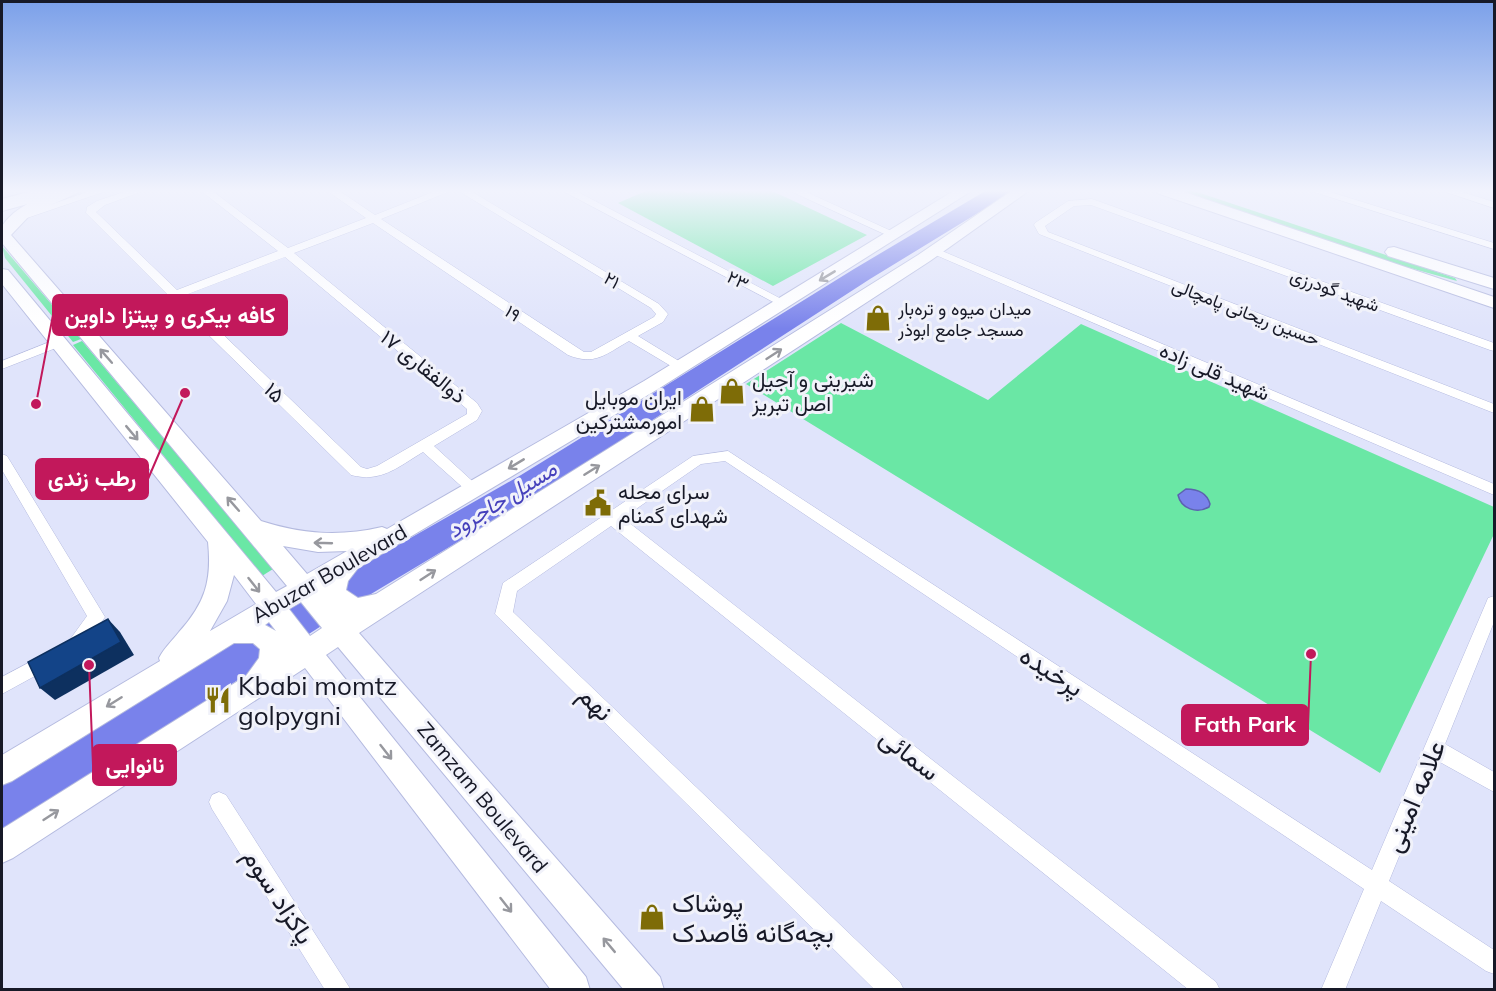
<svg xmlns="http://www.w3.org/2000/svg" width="1496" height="991" font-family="Mulish,Vazirmatn,sans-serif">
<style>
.green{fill:#6ae7a5}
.water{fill:#7982eb;stroke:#5c62b0;stroke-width:1.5}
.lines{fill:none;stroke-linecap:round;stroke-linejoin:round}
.river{fill:#7982eb;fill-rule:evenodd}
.street-casing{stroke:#b4badf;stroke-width:1}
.secondary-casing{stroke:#b4badf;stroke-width:2}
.primary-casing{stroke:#b4badf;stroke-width:2}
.highway-casing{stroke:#b4badf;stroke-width:2}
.street{fill:#fff;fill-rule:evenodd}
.secondary{fill:#fff;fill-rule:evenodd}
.primary{fill:#fff;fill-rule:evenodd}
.highway{fill:#fff;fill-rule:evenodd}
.shaded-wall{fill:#0d305f}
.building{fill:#134488;stroke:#0d305f;stroke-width:1.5}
.oneway{stroke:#97989e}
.labels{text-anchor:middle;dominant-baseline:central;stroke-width:6;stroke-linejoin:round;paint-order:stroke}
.far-street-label{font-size:18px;fill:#171927;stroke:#f1f2fa}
.far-poi-label{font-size:18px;fill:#171927;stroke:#f1f2fa;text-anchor:start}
.street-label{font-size:21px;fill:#171927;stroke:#f1f2fa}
.poi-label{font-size:21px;fill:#171927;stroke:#f1f2fa;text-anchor:start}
.water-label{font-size:22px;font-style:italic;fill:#4540bb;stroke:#f1f2fa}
.near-street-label{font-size:26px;fill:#171927;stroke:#f1f2fa}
.near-poi-label{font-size:26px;fill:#171927;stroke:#f1f2fa;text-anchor:start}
.leader{fill:none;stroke:#c2185b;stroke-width:2}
.callout-dot{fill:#c2185b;stroke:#f1f2fa;stroke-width:2}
.callout{fill:#c2185b;stroke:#c2185b;stroke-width:2}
.callout-label{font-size:22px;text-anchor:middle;font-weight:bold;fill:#fff}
</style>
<rect width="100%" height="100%" fill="#e0e4fb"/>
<g class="green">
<path d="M648 190H682L688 193 695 190H770L867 235 773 286 618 203Z"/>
<path d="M1180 190H1191L1455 278 1457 281 1374 258Z"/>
<path d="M2 246 81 339 73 342 5 258Z"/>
<path d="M841 323 988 400 1081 324 1494 507V534L1380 773 746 384Z"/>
<path d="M82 341 273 569 262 576 73 345Z"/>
</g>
<path class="water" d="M1186 489C1197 489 1207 493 1210 504L1209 507C1197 514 1181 509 1178 495Z"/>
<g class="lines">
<path class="river" d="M987 190H1012L1009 194 870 279 543 491 366 597 17 823 2 829V784L342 577 521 475 854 269Z"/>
<g class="street-casing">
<g id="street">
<path d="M93 190H109L27 218 18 216Z"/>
<path d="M130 190H146L105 205 96 212 177 290 278 251 200 190H211L288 248 366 218 326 190H338L375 215 438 190H453L381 219 584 352H591L654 317 656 314 651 308 457 190H469L659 304 668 314 663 322 638 336 687 366 681 370 676 369 629 341C606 354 595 366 568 355L373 223 294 253 477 403 482 411 477 420 434 446 481 489 479 493H469L423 452C398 467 381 483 351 475L173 300 88 333H80V327L167 294 86 213 87 207 97 201ZM285 257 467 409V414L377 466 367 469 361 467 183 296Z"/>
<path d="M561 190H574L789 303 787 305H779Z"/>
<path d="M788 190H802L900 235 891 237Z"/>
<path d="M1308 190H1324L1494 243V249Z"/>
<path d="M1440 190H1456L1494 202V208Z"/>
<path d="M1092 199 1494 343V351L1490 350 1091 205 1074 206 1045 226 1048 232 1494 404V413L1039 234 1034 225 1035 223 1068 201Z"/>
<path d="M935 248 1494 484V495L931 253 930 251Z"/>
<path d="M57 339 61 340 63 343 61 346 2 369V361Z"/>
<path d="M728 451 1372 870 1486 603 1488 598 1494 596V622L1445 744 1494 772V792L1438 761 1389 881 1494 950V974L1486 971 1381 901 1345 990H1321L1364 889 725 461 701 464 623 518 1216 982 1220 990H1189L611 526 517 591 513 612 900 982 904 990H875L495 614 503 583 693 456Z"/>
<path d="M2 454 7 456 105 617 81 650 75 652 69 650 66 645 87 616 2 470Z"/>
<path d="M49 652 55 655 58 660 55 665 2 694V677Z"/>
<path d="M219 792 226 795 351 990H325L212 809 209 802 212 795Z"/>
</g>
</g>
<g class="secondary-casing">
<path id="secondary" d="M61 190H84L31 214 11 235 261 521C302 534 339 537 382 527L387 529 644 381 955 190H973L658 389 358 568 348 581 346 590 358 598 376 594 918 255 1013 190H1030L930 261 359 633 660 977 664 990H624L338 647 326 655 586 977 590 990H551L305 668 13 858 2 863V829L246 676 259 658 260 649 253 643H234L12 781 2 785V755L160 661 159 658C164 648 172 641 179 632 205 603 212 581 208 542L2 284V269L8 270 276 592 287 586 2 243V226C16 206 38 198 61 190ZM283 546 318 552 347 551 307 574ZM234 575 256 604 210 631 227 601ZM301 602 322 628 310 636 289 609ZM269 622 276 631 265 625Z"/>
</g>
<g class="primary-casing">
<g id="primary">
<path d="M1154 190H1178L1494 297V308L1157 193Z"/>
<path d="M1394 247 1494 278V289L1388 256 1385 252 1388 248Z"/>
</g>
</g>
<g class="highway-casing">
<path id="highway" d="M36 190H67L65 194 2 211V199Z"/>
</g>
<use href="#street" class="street"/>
<use href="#secondary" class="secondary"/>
<use href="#primary" class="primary"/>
<use href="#highway" class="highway"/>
</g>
<path class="shaded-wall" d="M108 619 120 632 134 655 55 700 40 688Z"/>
<path class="building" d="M108 619 121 642 40 688 28 662Z"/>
<defs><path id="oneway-shaft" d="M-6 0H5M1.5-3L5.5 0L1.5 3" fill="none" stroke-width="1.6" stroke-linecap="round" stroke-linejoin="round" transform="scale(1.5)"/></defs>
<g class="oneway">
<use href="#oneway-shaft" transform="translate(827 276) rotate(149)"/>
<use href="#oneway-shaft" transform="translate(774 354) rotate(-33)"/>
<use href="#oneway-shaft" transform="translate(106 356) rotate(-131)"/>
<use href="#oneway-shaft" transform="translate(132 433) rotate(50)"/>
<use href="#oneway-shaft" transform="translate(516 464) rotate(149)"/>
<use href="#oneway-shaft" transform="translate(592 470) rotate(-32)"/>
<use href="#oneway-shaft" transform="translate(233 504) rotate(-131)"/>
<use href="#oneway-shaft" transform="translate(323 543) rotate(-178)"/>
<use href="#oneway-shaft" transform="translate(428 575) rotate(-33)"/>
<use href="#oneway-shaft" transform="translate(254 585) rotate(52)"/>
<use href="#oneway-shaft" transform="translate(114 702) rotate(148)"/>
<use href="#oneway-shaft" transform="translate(386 752) rotate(52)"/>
<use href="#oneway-shaft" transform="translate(51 815) rotate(-33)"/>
<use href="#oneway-shaft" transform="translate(506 905) rotate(52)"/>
<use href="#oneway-shaft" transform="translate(609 945) rotate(-130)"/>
</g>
<linearGradient id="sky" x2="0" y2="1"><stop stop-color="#7ba0e9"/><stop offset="0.58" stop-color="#f1f3fd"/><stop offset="1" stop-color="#f1f3fd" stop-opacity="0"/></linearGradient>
<rect width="1496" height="329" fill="url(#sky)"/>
<defs>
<g id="shop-bare" transform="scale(2.07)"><path d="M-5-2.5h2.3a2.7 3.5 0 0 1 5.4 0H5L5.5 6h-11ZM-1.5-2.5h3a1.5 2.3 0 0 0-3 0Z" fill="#7e6c07" stroke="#f1f2fa" stroke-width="2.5" paint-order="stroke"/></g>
<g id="civic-bare" transform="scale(2.07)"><path d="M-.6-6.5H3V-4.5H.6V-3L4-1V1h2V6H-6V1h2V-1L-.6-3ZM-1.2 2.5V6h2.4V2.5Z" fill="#7e6c07" stroke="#f1f2fa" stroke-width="2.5" paint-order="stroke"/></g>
<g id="restaurant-bare" transform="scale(2.07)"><path d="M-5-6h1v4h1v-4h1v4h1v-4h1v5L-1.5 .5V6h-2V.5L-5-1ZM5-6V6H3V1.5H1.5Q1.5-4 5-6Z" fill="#7e6c07" stroke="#f1f2fa" stroke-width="2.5" paint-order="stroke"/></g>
</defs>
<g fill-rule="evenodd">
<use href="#shop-bare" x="878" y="318"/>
<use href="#shop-bare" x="732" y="391"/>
<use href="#shop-bare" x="702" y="409"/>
<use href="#civic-bare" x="598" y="503"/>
<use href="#restaurant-bare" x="218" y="700"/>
<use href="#shop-bare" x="652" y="917"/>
</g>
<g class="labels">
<g class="far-street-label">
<text transform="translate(612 280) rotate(31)">۲۱</text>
<text transform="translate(738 280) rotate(27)">۲۳</text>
<text transform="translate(1335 290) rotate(20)">شهید گودرزی</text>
<text transform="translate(1246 312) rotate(21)">حسین ریحانی پامچالی</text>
<text transform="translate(513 313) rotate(34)">۱۹</text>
</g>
<g class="far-poi-label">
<text x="898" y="308">میدان میوه و تره‌بار<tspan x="898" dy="21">مسجد جامع ابوذر</tspan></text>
</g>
<g class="street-label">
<text transform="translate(424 366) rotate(39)">ذوالفقاری ۱۷</text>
<text transform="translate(1215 371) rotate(23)">شهید قلی زاده</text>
<text transform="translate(275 392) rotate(44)">۱۵</text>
<text transform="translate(329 573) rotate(-30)">Abuzar Boulevard</text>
<text transform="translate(483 797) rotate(50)">Zamzam Boulevard</text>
</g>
<g class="poi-label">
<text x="752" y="379">شیرینی و آجیل<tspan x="752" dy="24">اصل تبریز</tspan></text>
<text x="682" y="397" text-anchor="end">ایران موبایل<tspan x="682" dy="24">امورمشترکین</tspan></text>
<text x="618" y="491">سرای محله<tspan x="618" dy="24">شهدای گمنام</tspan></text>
</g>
<g class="water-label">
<text transform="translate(502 499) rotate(-32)">مسیل جاجرود</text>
</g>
<g class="near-street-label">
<text transform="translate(1052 671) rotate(33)">پرخیده</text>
<text transform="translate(596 703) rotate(44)">نهم</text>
<text transform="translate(910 754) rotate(38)">سمائی</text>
<text transform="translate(1414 796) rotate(-67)">علامه امینی</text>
<text transform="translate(279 896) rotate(57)">پاکزاد سوم</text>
</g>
<g class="near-poi-label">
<text x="238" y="685">Kbabi momtz<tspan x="238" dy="30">golpygni</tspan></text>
<text x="672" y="902">پوشاک<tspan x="672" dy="30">بچه‌گانه قاصدک</tspan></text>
</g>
</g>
<path class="leader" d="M36 404L53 315M185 393L148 479M1311 654L1308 725M89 665L93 765"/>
<g class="callout-dot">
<circle cx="36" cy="404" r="6"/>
<circle cx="185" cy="393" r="6"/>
<circle cx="1311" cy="654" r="6"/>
<circle cx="89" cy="665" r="6"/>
</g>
<g class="callout">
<rect x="53" y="295" width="234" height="40" rx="6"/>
<rect x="36" y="459" width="112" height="40" rx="6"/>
<rect x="1182" y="705" width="126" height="40" rx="6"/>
<rect x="93" y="745" width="83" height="40" rx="6"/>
</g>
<g class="callout-label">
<text x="170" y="323">کافه بیکری و پیتزا داوین</text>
<text x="92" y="486">رطب زندی</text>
<text x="1245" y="732">Fath Park</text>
<text x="135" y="773">نانوایی</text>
</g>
<rect width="1496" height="991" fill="none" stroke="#171927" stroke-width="6"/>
</svg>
